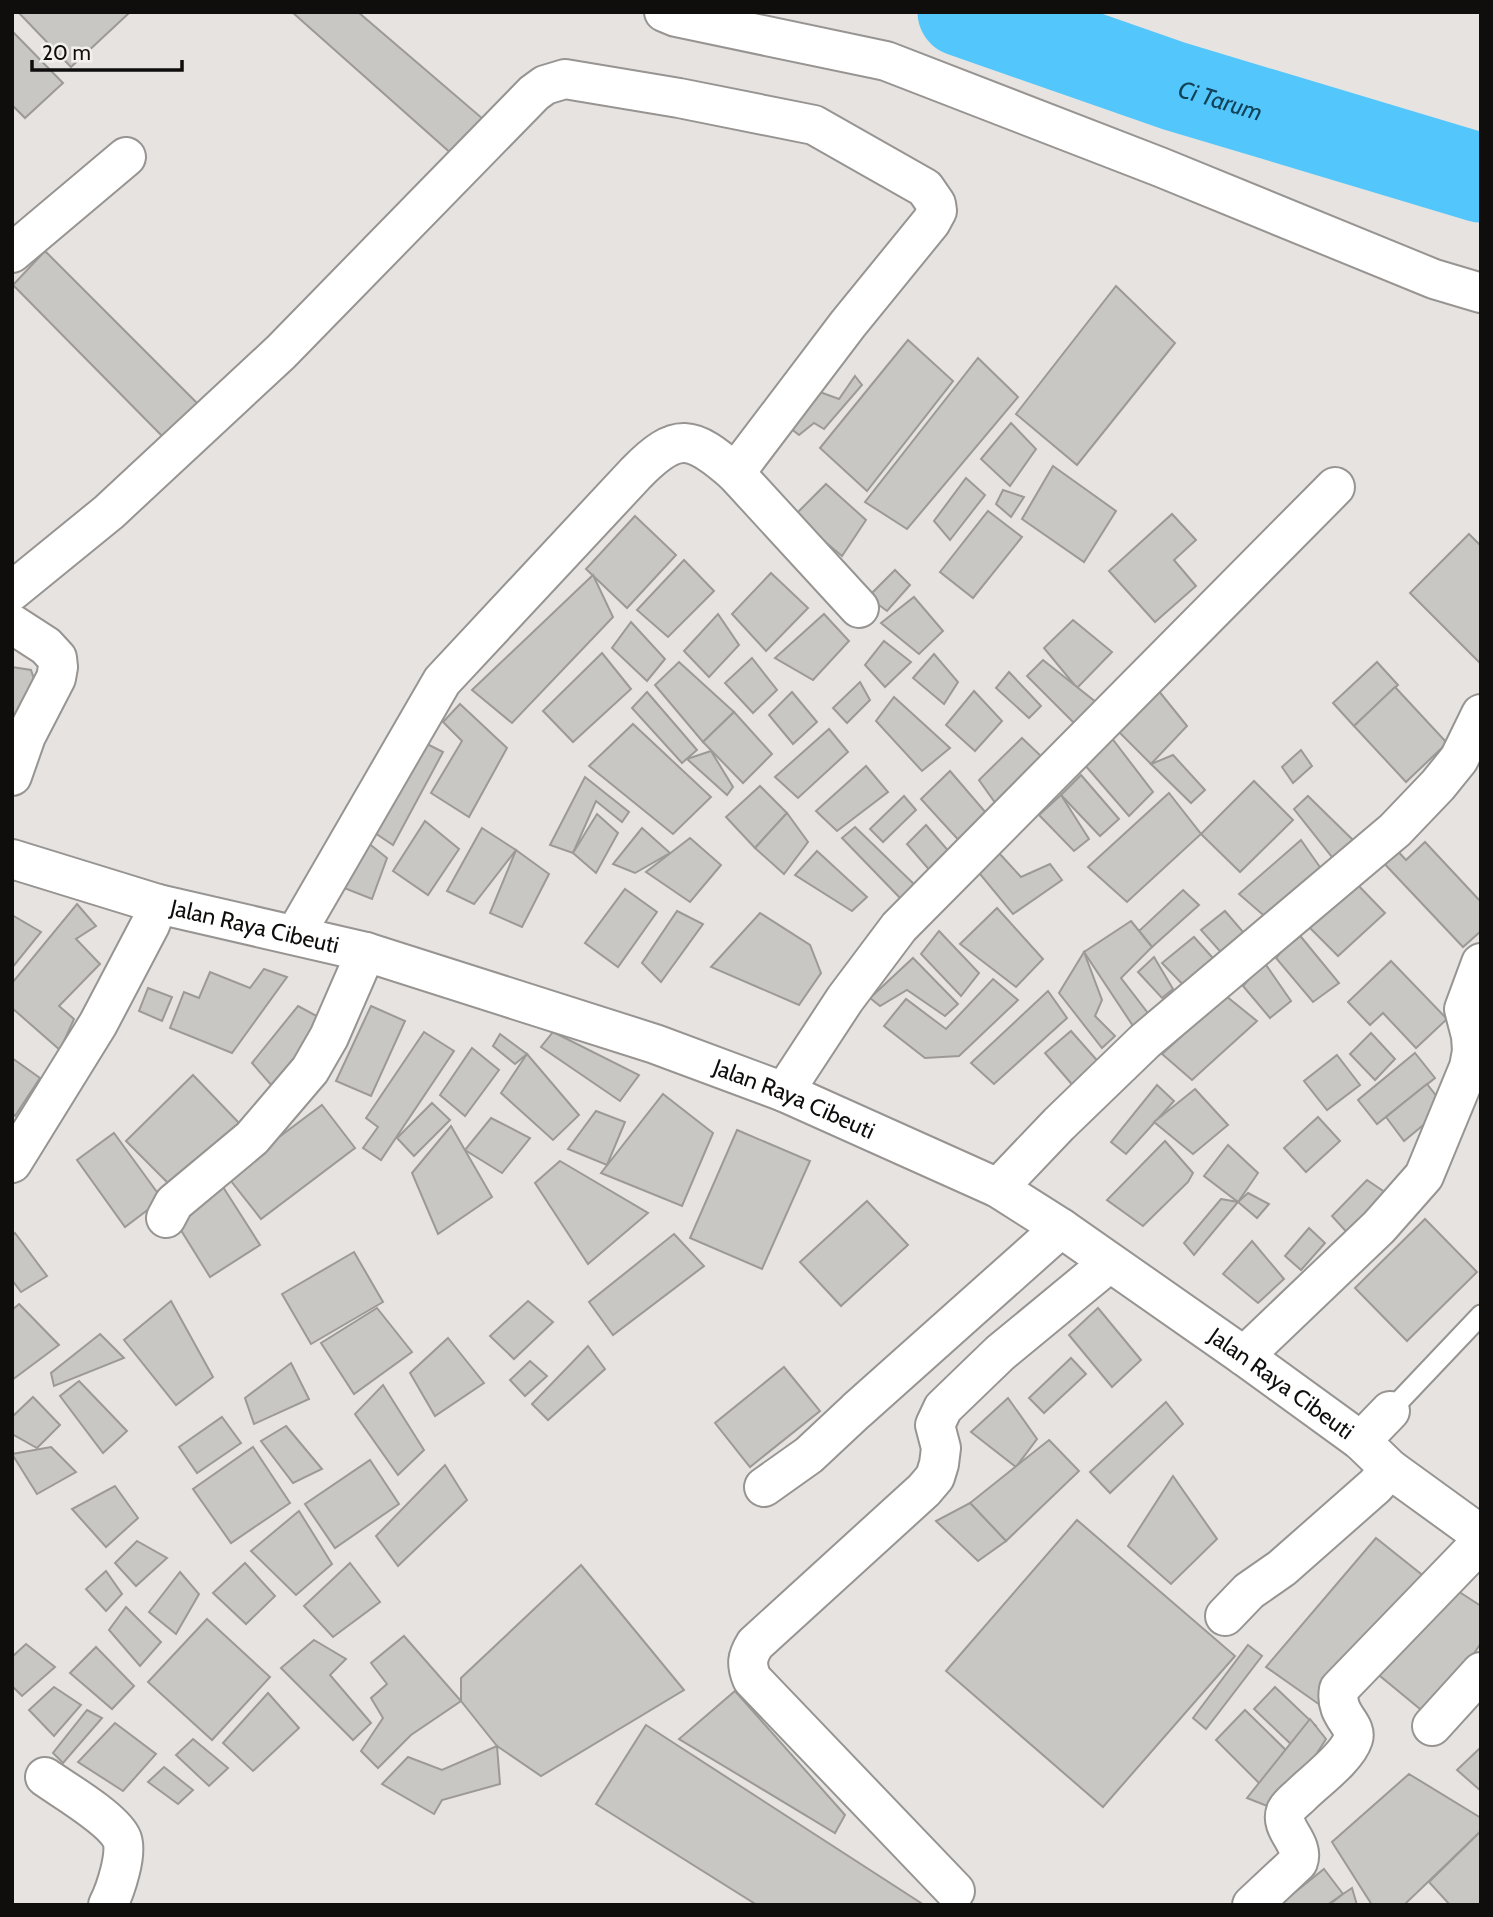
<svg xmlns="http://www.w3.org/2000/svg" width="1493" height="1917" font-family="Cabin,sans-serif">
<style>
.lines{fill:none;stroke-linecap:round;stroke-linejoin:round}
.river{stroke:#53c7fc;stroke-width:89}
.building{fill:#c9c7c4;stroke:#9c9997;stroke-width:2}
.lane-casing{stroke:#979492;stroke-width:23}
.street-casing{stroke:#979492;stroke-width:42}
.secondary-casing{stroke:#979492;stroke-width:42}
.lane{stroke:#fff;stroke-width:19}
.street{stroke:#fff;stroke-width:38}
.secondary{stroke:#fff;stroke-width:38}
.labels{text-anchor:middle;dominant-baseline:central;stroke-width:5;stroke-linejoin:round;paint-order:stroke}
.street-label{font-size:23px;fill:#0f0e0d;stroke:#f4f0ee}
.water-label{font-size:24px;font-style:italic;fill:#114258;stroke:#f4f0ee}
</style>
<rect width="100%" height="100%" fill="#e6e3e1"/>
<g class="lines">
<path class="river" id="s1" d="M962 12 1174 86 1481 178"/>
</g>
<g class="building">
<path d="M18 12H126L128 14 71 67Z"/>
<path d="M292 12H358L483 119 453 155Z"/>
<path d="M12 31 63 83 25 118 12 105Z"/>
<path d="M45 251 200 406 166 440 13 285Z"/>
<path d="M1116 286 1175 343 1077 465 1016 414Z"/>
<path d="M908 340 953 381 867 491 820 448Z"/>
<path d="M978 358 1018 397 907 529 865 502Z"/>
<path d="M855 376 862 385 824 429 814 423 799 435 789 427 817 391 839 399Z"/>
<path d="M1011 423 1036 449 1010 486 981 459Z"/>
<path d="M1053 466 1116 511 1084 562 1022 519Z"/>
<path d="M966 478 985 495 950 540 934 521Z"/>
<path d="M826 484 866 520 842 556 794 516Z"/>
<path d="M1003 490 1024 497 1011 517 996 504Z"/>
<path d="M988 511 1022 537 973 598 940 572Z"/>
<path d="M1172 514 1196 540 1174 560 1196 586 1155 622 1109 571Z"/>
<path d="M635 516 676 555 627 608 586 569Z"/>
<path d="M1469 534 1481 546V664L1410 593Z"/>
<path d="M684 560 714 591 668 637 637 610Z"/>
<path d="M895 570 910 585 887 611 868 597Z"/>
<path d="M771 573 808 608 766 651 732 614Z"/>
<path d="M593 575 613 617 512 723 472 690Z"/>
<path d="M914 597 943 631 919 654 881 623Z"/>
<path d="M718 614 739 645 709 677 684 651Z"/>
<path d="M824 614 849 641 813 680 775 658Z"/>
<path d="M1073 620 1112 652 1077 688 1044 648Z"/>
<path d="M631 622 665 659 647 681 612 648Z"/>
<path d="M884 641 911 662 885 687 865 665Z"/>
<path d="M602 653 631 689 573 742 543 711Z"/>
<path d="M934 654 958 682 944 704 913 678Z"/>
<path d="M752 658 777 690 753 713 725 683Z"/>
<path d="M1043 660 1097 703 1078 727 1027 676Z"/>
<path d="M679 662 734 712 703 742 655 685Z"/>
<path d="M1377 662 1398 685 1354 726 1333 703Z"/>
<path d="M12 667 31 670 34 679 12 723Z"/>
<path d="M1009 672 1041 706 1029 718 996 688Z"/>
<path d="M860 682 870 700 847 723 833 708Z"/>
<path d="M1154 685 1187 726 1151 764 1112 725Z"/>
<path d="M1395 687 1447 743 1406 782 1354 726Z"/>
<path d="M974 691 1002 721 975 751 946 725Z"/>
<path d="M647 692 697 750 682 763 632 708Z"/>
<path d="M792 692 817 722 793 744 769 715Z"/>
<path d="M894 697 950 748 922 771 876 721Z"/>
<path d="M460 704 507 748 469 817 431 793 462 741 443 722Z"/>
<path d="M734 712 772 754 743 783 703 742Z"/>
<path d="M633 724 711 797 673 834 589 766Z"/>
<path d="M829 729 848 752 798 798 775 777Z"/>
<path d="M1111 737 1153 792 1129 816 1084 764Z"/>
<path d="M1022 738 1045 760 996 804 979 780Z"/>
<path d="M421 741 443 752 393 845 369 829Z"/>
<path d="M1301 750 1312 766 1293 783 1282 767Z"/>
<path d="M711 751 733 787 727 795 687 759Z"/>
<path d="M1173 755 1205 790 1191 803 1151 764Z"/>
<path d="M866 766 888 792 837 831 816 811Z"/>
<path d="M950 771 987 814 963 845 921 799Z"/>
<path d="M1081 775 1119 819 1100 836 1061 795Z"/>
<path d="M585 777 629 812 622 822 596 801 573 853 550 845Z"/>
<path d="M1254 781 1293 820 1240 872 1201 834Z"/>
<path d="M760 786 787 813 755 848 726 817Z"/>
<path d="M1169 793 1201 834 1127 902 1088 867Z"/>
<path d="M1061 795 1089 839 1074 851 1039 815Z"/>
<path d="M904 796 916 810 883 842 870 829Z"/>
<path d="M1308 796 1358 845 1336 862 1294 809Z"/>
<path d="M787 813 808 842 784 874 755 848Z"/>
<path d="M597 814 618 833 596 873 573 853Z"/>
<path d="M425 821 459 849 428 895 393 871Z"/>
<path d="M926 825 951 854 932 873 907 844Z"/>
<path d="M855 827 919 889 904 902 842 838Z"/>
<path d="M482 828 516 850 474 904 447 891Z"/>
<path d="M642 828 670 853 635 873 613 864Z"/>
<path d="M362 838 387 858 372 899 339 886Z"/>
<path d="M690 838 721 865 690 902 646 872Z"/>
<path d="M1301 840 1322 870 1269 920 1239 894Z"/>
<path d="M1425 842 1481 902V931L1463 947 1379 858 1393 846 1406 860Z"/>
<path d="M516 850 549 874 522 927 490 913Z"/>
<path d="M817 851 867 897 852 911 795 875Z"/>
<path d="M999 853 1021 877 1050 864 1062 880 1013 914 975 868Z"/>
<path d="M1353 880 1385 913 1338 956 1307 925Z"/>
<path d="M625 889 657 912 618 967 585 943Z"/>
<path d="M1183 890 1199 905 1152 947 1139 931Z"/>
<path d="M77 904 96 926 76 939 100 964 59 1006 74 1019 60 1050 12 1008V983Z"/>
<path d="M997 908 1043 959 1016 987 960 944Z"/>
<path d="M677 911 703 924 661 982 642 963Z"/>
<path d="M1225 911 1250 940 1226 958 1201 930Z"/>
<path d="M760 913 810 945 821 973 799 1005 711 967Z"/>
<path d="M12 915 41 932 12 968Z"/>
<path d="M1131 921 1152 947 1121 978 1151 1017 1135 1029 1084 952Z"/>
<path d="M939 931 979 973 961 996 921 954Z"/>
<path d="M1297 932 1339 983 1313 1002 1276 958Z"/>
<path d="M1194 937 1220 966 1189 991 1162 963Z"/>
<path d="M1084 952 1102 1000 1095 1016 1115 1036 1102 1048 1059 993Z"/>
<path d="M1154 957 1173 989 1162 998 1138 972Z"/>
<path d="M913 958 958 1004 945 1016 907 990 880 1006 870 998Z"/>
<path d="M1391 961 1447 1019 1416 1048 1383 1013 1370 1025 1348 1002Z"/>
<path d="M1264 962 1291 1001 1270 1018 1243 986Z"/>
<path d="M264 969 287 977 232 1053 170 1028 184 992 199 998 210 972 250 988Z"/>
<path d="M993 979 1018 1000 959 1056 925 1058 884 1026 906 999 946 1029Z"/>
<path d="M148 988 172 997 162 1021 139 1011Z"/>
<path d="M1048 991 1067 1018 994 1084 971 1063Z"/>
<path d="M1226 996 1257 1021 1192 1080 1162 1054Z"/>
<path d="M298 1006 324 1020 272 1086 252 1063Z"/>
<path d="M371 1006 405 1021 371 1096 336 1081Z"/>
<path d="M1071 1031 1102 1066 1076 1089 1045 1053Z"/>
<path d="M424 1032 454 1051 381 1160 363 1148 378 1127 366 1118Z"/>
<path d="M553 1032 639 1075 620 1101 541 1047Z"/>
<path d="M1371 1033 1395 1059 1375 1080 1350 1054Z"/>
<path d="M500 1034 527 1054 515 1064 493 1046Z"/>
<path d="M472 1048 499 1070 465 1116 440 1095Z"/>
<path d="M1415 1053 1435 1078 1377 1124 1358 1100Z"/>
<path d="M527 1054 579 1115 553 1140 501 1093Z"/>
<path d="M1337 1055 1360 1085 1327 1110 1304 1081Z"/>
<path d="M12 1058 40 1078 15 1116 12 1113Z"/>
<path d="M193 1075 240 1124 174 1189 126 1141Z"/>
<path d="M1427 1084 1445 1107 1404 1141 1386 1117Z"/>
<path d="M1157 1085 1174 1101 1126 1154 1111 1142Z"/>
<path d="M1195 1089 1228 1125 1193 1154 1154 1122Z"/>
<path d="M663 1094 713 1133 682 1206 601 1173Z"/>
<path d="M432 1103 450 1120 414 1156 397 1138Z"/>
<path d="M322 1105 355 1148 261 1219 227 1176Z"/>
<path d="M596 1111 625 1122 607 1165 568 1149Z"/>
<path d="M1318 1117 1340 1141 1306 1172 1284 1148Z"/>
<path d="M491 1118 530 1138 502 1173 465 1150Z"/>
<path d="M451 1126 492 1197 438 1234 412 1173Z"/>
<path d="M737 1130 810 1161 762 1269 690 1238Z"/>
<path d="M114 1133 162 1199 125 1227 77 1160Z"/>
<path d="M1165 1141 1193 1173 1188 1182 1143 1226 1107 1200Z"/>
<path d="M1228 1145 1258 1173 1238 1202 1204 1176Z"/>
<path d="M560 1161 648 1213 588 1264 535 1183Z"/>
<path d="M1367 1180 1392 1197 1352 1238 1332 1216Z"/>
<path d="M223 1187 260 1245 210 1277 174 1219Z"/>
<path d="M1248 1193 1269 1204 1257 1218 1238 1202Z"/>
<path d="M1221 1199 1238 1202 1194 1255 1184 1243Z"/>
<path d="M867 1201 908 1245 841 1306 800 1262Z"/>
<path d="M1425 1219 1477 1272 1407 1341 1355 1288Z"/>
<path d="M1309 1228 1325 1243 1301 1270 1285 1256Z"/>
<path d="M15 1233 47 1276 21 1292 12 1280V1236Z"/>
<path d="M674 1234 704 1266 613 1335 589 1302Z"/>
<path d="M1252 1241 1284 1279 1258 1303 1223 1274Z"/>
<path d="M354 1252 383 1302 311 1344 282 1294Z"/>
<path d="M171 1301 213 1377 176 1405 124 1340Z"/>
<path d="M528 1301 553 1322 514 1359 490 1336Z"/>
<path d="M19 1304 59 1345 12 1380V1310Z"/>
<path d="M377 1308 412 1352 354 1394 321 1343Z"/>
<path d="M1098 1308 1141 1360 1112 1387 1069 1335Z"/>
<path d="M100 1334 124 1358 54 1386 51 1373Z"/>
<path d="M448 1338 484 1383 435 1416 410 1373Z"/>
<path d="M588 1346 605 1369 548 1420 532 1404Z"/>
<path d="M1071 1358 1086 1374 1044 1413 1029 1398Z"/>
<path d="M530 1361 547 1376 525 1396 510 1380Z"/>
<path d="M291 1363 309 1399 254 1424 245 1398Z"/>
<path d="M784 1367 820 1411 750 1467 715 1423Z"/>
<path d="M79 1381 127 1431 103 1453 60 1396Z"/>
<path d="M383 1385 424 1450 398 1475 355 1414Z"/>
<path d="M33 1397 60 1425 37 1448 12 1434V1417Z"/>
<path d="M1008 1398 1037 1439 1016 1467 971 1432Z"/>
<path d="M1166 1402 1183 1424 1110 1493 1090 1472Z"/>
<path d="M222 1417 241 1443 197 1473 179 1447Z"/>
<path d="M286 1426 322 1469 293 1483 261 1441Z"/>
<path d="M1049 1440 1079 1471 1006 1541 970 1503Z"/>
<path d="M51 1447 76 1472 37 1494 12 1454Z"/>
<path d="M253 1447 290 1503 231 1543 193 1489Z"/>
<path d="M370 1460 399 1504 335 1548 305 1504Z"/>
<path d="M445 1465 467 1500 398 1566 376 1536Z"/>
<path d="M1173 1476 1217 1539 1171 1584 1128 1546Z"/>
<path d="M115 1486 138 1518 106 1547 72 1509Z"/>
<path d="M970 1503 1006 1541 978 1561 936 1521Z"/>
<path d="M299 1511 332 1564 296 1595 251 1551Z"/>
<path d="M1077 1520 1235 1656 1103 1807 946 1671Z"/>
<path d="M1376 1538 1426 1578 1320 1705 1266 1667Z"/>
<path d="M137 1541 167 1558 136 1586 115 1563Z"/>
<path d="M245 1563 275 1596 246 1624 213 1593Z"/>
<path d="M350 1563 380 1602 333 1637 304 1606Z"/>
<path d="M581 1565 684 1690 541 1776 497 1746 461 1701V1678Z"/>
<path d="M106 1571 122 1594 106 1611 86 1589Z"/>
<path d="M180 1572 199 1594 176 1634 149 1612Z"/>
<path d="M1447 1584 1481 1606V1643L1431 1718 1374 1671Z"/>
<path d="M126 1607 161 1642 140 1666 109 1630Z"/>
<path d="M207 1619 270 1677 212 1740 148 1682Z"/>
<path d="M404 1636 461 1701 411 1735 378 1768 361 1751 383 1718 371 1698 387 1684 371 1663Z"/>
<path d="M314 1640 346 1659 330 1675 371 1723 353 1740 281 1668Z"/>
<path d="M26 1644 55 1667 22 1696 12 1686V1657Z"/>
<path d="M1248 1645 1262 1656 1206 1729 1193 1718Z"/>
<path d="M96 1647 134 1686 112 1709 70 1673Z"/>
<path d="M54 1687 81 1705 54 1736 29 1710Z"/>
<path d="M1275 1687 1316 1726 1295 1748 1254 1709Z"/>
<path d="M735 1691 845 1815 835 1833 679 1739Z"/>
<path d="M268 1693 299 1728 253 1771 223 1743Z"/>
<path d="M87 1710 102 1718 63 1763 53 1753Z"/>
<path d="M1245 1710 1296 1760 1266 1790 1216 1740Z"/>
<path d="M1310 1719 1326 1739 1280 1811 1247 1798Z"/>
<path d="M115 1723 156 1754 123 1791 78 1762Z"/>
<path d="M646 1725 924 1905H757L596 1804Z"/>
<path d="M193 1739 228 1768 209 1786 176 1755Z"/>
<path d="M497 1746 500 1784 442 1800 434 1814 382 1784 408 1757 442 1770Z"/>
<path d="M1481 1747V1791L1457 1770Z"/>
<path d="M164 1767 193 1790 178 1804 148 1782Z"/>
<path d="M1409 1774 1481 1818V1831L1404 1905H1372L1332 1842Z"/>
<path d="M1481 1831V1905H1450L1429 1882Z"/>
<path d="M1324 1869 1343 1894 1327 1905H1279Z"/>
<path d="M1352 1888 1357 1905H1329L1343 1894Z"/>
</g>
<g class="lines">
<g class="lane-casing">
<path id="lane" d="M1390 1411 1481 1315"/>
</g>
<g class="street-casing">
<g id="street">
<path d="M664 12 676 17 886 61 1160 167 1434 279 1481 293"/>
<path d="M12 253 126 157"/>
<path d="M12 591 109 512 281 352 534 93 545 85 565 79 679 98 814 125 925 188 936 204 937 211 931 222 848 324 735 473"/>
<path d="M12 624 46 646 57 658 58 667 56 678 26 736 12 776"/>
<path d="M295 935 442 681 636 473C677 431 692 435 735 473L859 608"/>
<path d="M784 1092 845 999 899 927 1335 487"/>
<path d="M12 1163 98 1024 150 925 158 904"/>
<path d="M998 1188 1059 1124 1145 1041 1395 830 1438 785 1459 759 1481 714"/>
<path d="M166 1218 174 1203 252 1138 310 1070 329 1037 366 952"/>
<path d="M1244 1356 1379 1227 1424 1176 1469 1067 1472 1051 1471 1036 1464 1009 1481 963"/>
<path d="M1361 1441 1390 1411"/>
<path d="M764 1487 809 1455 856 1411 1061 1228"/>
<path d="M1225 1616 1249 1591 1282 1568 1375 1486 1390 1469"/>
<path d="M1432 1726 1481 1672"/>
<path d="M45 1777C65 1791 110 1817 121 1837 129 1851 115 1891 108 1905"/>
<path d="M955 1891 752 1679C746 1664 747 1657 755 1644L924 1490 935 1477 939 1464 941 1448 935 1425 943 1408 1000 1353 1109 1263"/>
<path d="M1252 1905 1298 1862C1305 1843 1279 1829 1286 1811 1289 1805 1296 1800 1301 1795 1315 1781 1347 1758 1353 1739 1358 1724 1334 1716 1339 1689L1481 1542"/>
</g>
</g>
<g class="secondary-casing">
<g id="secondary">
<path id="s2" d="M12 859 158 904 366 952 655 1044 784 1092 998 1188 1061 1228 1244 1356 1361 1441 1390 1469 1481 1535"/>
</g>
</g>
<use href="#lane" class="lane"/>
<use href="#street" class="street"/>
<use href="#secondary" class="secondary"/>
</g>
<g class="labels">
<g class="street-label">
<text stroke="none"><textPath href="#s2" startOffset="252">Jalan Raya Cibeuti</textPath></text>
<text stroke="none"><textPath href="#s2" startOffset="819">Jalan Raya Cibeuti</textPath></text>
<text stroke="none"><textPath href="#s2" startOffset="1386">Jalan Raya Cibeuti</textPath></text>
</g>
<g class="water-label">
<text stroke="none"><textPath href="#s1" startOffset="273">Ci Tarum</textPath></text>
</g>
</g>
<rect width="1493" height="1917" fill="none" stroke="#0f0e0d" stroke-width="28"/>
<path d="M32 60v10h150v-10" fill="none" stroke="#0f0e0d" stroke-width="3.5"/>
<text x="42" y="60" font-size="21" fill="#0f0e0d" stroke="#f4f0ee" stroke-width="5" paint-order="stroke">20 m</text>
</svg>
